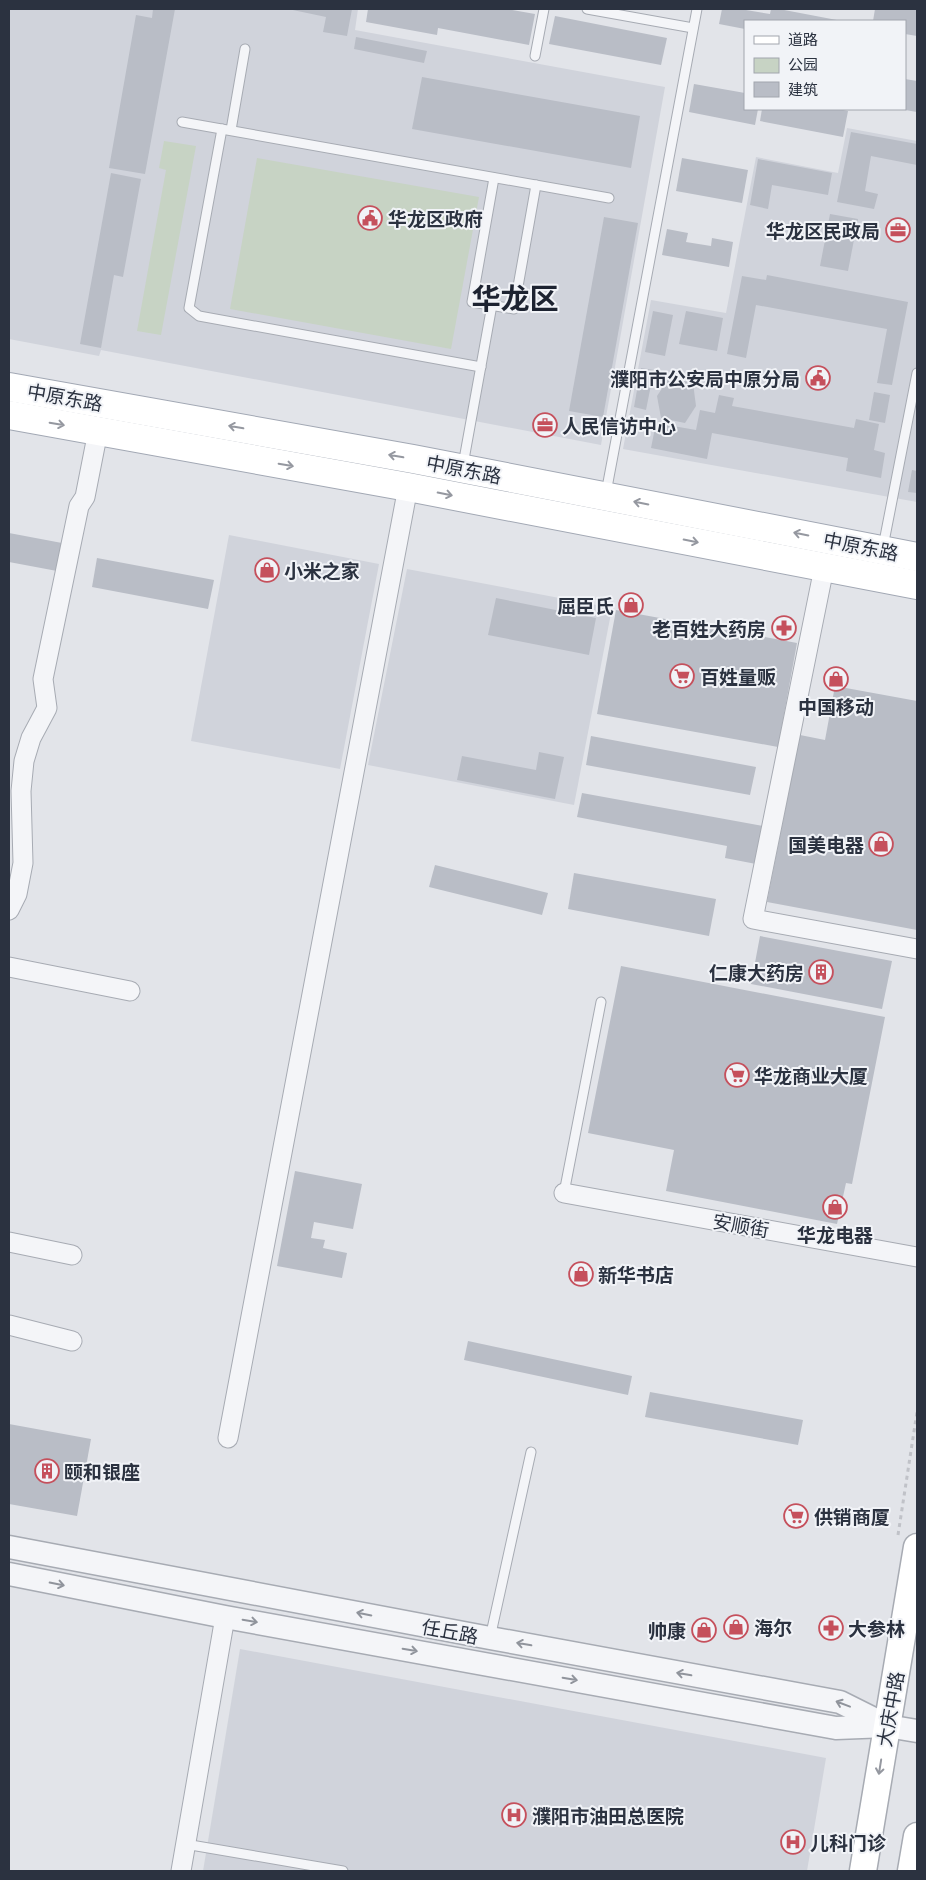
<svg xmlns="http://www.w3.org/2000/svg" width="926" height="1880" font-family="Commissioner,'Noto Sans SC',sans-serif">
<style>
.built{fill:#d0d3db}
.green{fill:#c7d3c4}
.building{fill:#b9bdc6}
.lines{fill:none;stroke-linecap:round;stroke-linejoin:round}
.service-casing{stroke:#a7abb3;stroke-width:11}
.minor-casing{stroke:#a7abb3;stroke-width:21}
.tertiary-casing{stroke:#a7abb3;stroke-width:25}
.secondary-casing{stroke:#a7abb3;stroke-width:29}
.primary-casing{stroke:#a2a8b4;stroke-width:30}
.path{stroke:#c0c2c8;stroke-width:3;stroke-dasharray:4 4;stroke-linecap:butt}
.service{stroke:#f4f5f8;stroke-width:9}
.minor{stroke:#f4f5f8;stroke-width:19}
.tertiary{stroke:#f4f5f8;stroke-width:22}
.secondary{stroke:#fff;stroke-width:26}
.primary{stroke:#fff;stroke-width:28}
.oneway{stroke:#9598a0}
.oneway2{stroke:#90949c}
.labels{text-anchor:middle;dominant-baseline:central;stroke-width:4;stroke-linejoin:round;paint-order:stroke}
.poi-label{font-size:19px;font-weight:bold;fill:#2b3240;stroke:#f1f3f7;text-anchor:start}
.street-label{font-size:19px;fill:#2b3240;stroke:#f1f3f7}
.town-label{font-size:29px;font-weight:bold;fill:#1d2331;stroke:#f1f3f7}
</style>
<rect width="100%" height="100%" fill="#e2e4e9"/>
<g class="built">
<path d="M9 9H358L355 30 665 87 601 445 101 350 99 356 9 339Z"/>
<path d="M847 128 917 141V502L623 449 651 300 726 313 756 157 838 173Z"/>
<path d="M229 535 379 564 340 769 191 741Z"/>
<path d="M407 569 612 608 574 805 368 765Z"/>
<path d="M240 1649 826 1758 807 1871H203Z"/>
</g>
<g class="green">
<path d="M164 141 196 146 161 335 137 331 166 170 159 168Z"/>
<path d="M257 158 479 197 451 349 230 309Z"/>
</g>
<g class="building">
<path d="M153 9H175L145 174 109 168 136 15 152 18Z"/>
<path d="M288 9H352L347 36 323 32 326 17Z"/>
<path d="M368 9H507L535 14 529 45 438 28 437 35 366 22Z"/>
<path d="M722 9H740L770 14 771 9H779L842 21H745V29L719 24Z"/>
<path d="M875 9H917V36L905 34V21H873Z"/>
<path d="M555 16 667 38 661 65 549 44Z"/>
<path d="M356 37 427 51 424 63 354 49Z"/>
<path d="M422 77 640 116 631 168 412 129Z"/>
<path d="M905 79 917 81V112L905 110Z"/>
<path d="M694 84 745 93V109H758L755 125 689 112Z"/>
<path d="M762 109H838L848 111 843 137 760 121Z"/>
<path d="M851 132 917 144V165L871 156 865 191 878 194 874 209 837 202Z"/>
<path d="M682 158 748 170 742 203 676 191Z"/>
<path d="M758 159 832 173 828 195 772 185 768 209 750 205Z"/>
<path d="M111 173 141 179 123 277 114 275 101 348 80 344Z"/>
<path d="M830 214 858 219 848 271 820 266Z"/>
<path d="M604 217 638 223 603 417 569 411Z"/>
<path d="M667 229 688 233 686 242 711 246 712 238 733 242 729 267 662 255Z"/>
<path d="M767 275 908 302 892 385 877 383 887 329 756 305 746 358 727 354 742 276 766 280Z"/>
<path d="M653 311 673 315 665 356 645 352Z"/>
<path d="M686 311 723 318 717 351 679 344Z"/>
<path d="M641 368 654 370 646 410 634 407Z"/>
<path d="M669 378 693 383 696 406 685 423 661 418 657 396Z"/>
<path d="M874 392 890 395 885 423 869 420Z"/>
<path d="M719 395 734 398 732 406 854 428 856 419 879 424 874 450 885 453 881 478 846 471 848 458 712 433 707 459 651 448 656 423 696 430 700 410 715 413Z"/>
<path d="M912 470 917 471V493L908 492Z"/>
<path d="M9 533 62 543 57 571 9 562Z"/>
<path d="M97 558 214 580 208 609 92 587Z"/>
<path d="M496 598 596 618 589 655 488 635Z"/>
<path d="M616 610 797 643 778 747 597 714Z"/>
<path d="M835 686 917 701V930L767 902 800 735 825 740Z"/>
<path d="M591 736 756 767 750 795 586 765Z"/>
<path d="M539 752 564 757 555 799 457 780 462 756 536 770Z"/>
<path d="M582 793 763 826 756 864 725 858 727 846 577 817Z"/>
<path d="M435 865 548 893 542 915 429 887Z"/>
<path d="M574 873 716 899 709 936 568 909Z"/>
<path d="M760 936 892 961 882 1009 751 984Z"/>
<path d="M621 966 885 1017 852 1184 846 1183 837 1224 666 1191 674 1150 588 1133Z"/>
<path d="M295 1171 362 1184 353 1229 314 1222 311 1238 325 1240 323 1248 347 1253 342 1278 277 1266Z"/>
<path d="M468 1341 632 1376 628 1395 464 1360Z"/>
<path d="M650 1392 803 1420 798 1445 645 1417Z"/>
<path d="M9 1424 91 1439 77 1516 9 1504Z"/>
</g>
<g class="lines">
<g class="service-casing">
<g id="service">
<path d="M587 9 693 28"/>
<path d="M535 56 544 9"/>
<path d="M182 122 609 198"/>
<path d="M222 129 189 308 199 316 481 367"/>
<path d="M231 130 245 49"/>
<path d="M494 178 472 302 514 309 536 185"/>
<path d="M463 465 492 305"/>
<path d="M606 493 697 9"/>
<path d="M883 547 917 373"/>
<path d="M564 1193 601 1002"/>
<path d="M490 1638 531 1452"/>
<path d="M185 1844 343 1871"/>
</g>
</g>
<g class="minor-casing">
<g id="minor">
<path d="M824 568 753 919 917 949"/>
<path d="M9 910 17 894 23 863 21 791 24 761 31 738 47 708 43 679 79 506 85 497 98 431"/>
<path d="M9 967 130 991"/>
<path d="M564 1193 917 1257"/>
<path d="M9 1242 72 1255"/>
<path d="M9 1325 72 1341"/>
<path d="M228 1438 408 487"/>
<path d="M181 1871 225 1617"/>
</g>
</g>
<g class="tertiary-casing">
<g id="tertiary">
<path d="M9 1547 490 1638 840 1702 884 1724"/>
<path d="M9 1574 225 1617 836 1728 887 1726 917 1731"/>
</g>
</g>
<g class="secondary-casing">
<g id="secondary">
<path d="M863 1871 917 1547"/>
<path d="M911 1871 917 1836"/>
</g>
</g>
<g class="primary-casing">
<g id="primary">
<path d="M9 387 413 459 917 557"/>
<path d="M9 415 408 487 917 585"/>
</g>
</g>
<path class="path" d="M898 1535 917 1412"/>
<use href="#service" class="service"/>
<use href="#minor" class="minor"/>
<use href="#tertiary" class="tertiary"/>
<use href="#secondary" class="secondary"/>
<use href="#primary" class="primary"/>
</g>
<defs><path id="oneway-shaft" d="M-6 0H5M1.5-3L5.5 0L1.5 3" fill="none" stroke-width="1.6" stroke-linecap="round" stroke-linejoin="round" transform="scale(1.25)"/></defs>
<g class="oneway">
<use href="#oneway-shaft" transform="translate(57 424) rotate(10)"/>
<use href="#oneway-shaft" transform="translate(236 427) rotate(-170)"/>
<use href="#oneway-shaft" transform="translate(396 456) rotate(-170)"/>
<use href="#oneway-shaft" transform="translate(286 465) rotate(10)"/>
<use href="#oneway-shaft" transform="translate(445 494) rotate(11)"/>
<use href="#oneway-shaft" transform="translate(641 503) rotate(-169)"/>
<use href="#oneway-shaft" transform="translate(801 534) rotate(-169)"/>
<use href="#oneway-shaft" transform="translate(691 541) rotate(11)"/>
<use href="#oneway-shaft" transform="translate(880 1767) rotate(99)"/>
</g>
<g class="oneway2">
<use href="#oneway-shaft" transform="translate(57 1584) rotate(11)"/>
<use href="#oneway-shaft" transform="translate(364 1614) rotate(-169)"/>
<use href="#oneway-shaft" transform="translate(250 1621) rotate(10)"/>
<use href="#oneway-shaft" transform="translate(524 1644) rotate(-170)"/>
<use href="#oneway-shaft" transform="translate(410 1650) rotate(10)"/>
<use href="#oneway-shaft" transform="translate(684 1674) rotate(-170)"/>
<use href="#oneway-shaft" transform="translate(570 1679) rotate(10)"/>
<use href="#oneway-shaft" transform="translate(843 1704) rotate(-159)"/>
</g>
<defs>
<g id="civic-ring" transform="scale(1.25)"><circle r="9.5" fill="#f1f3f7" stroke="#c5505c" stroke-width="1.5"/><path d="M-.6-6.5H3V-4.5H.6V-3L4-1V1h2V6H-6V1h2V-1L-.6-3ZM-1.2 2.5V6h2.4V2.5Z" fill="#c5505c"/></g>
<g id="office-ring" transform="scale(1.25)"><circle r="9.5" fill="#f1f3f7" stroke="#c5505c" stroke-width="1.5"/><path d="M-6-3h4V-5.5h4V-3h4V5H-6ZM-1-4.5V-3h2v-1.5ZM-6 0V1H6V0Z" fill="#c5505c"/></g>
<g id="shop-ring" transform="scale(1.25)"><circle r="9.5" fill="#f1f3f7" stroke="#c5505c" stroke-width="1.5"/><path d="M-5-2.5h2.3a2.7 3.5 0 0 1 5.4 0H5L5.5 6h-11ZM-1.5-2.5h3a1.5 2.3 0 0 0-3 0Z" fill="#c5505c"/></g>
<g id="pharmacy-ring" transform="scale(1.25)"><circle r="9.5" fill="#f1f3f7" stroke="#c5505c" stroke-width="1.5"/><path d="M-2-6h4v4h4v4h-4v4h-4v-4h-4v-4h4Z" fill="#c5505c"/></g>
<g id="supermarket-ring" transform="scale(1.25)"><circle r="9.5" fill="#f1f3f7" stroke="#c5505c" stroke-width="1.5"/><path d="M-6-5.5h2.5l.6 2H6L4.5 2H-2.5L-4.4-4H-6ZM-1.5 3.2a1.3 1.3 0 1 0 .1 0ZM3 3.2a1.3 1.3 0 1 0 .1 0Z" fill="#c5505c"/></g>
<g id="building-ring" transform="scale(1.25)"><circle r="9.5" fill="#f1f3f7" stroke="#c5505c" stroke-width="1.5"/><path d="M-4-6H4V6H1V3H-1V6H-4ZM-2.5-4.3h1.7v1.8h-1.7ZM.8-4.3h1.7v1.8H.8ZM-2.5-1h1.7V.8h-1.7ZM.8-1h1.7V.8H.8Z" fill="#c5505c"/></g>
<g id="hospital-ring" transform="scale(1.25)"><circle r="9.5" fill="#f1f3f7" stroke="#c5505c" stroke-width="1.5"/><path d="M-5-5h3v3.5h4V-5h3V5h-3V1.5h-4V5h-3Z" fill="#c5505c"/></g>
</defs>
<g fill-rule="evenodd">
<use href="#civic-ring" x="370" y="218"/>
<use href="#office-ring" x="898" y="230"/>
<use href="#civic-ring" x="818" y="378"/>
<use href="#office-ring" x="545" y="425"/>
<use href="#shop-ring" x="267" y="570"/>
<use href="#shop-ring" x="631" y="605"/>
<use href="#pharmacy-ring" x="784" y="628"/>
<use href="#supermarket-ring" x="682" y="676"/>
<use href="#shop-ring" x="836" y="679"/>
<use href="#shop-ring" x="881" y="844"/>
<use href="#building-ring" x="821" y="972"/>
<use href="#supermarket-ring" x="737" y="1075"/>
<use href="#shop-ring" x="835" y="1207"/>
<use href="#shop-ring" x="581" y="1274"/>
<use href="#building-ring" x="47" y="1471"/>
<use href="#supermarket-ring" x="796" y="1516"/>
<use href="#shop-ring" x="736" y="1627"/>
<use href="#pharmacy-ring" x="831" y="1628"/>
<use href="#shop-ring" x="704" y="1630"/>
<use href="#hospital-ring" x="514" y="1815"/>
<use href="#hospital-ring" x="793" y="1842"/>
</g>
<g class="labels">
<g class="poi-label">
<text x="388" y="218">华龙区政府</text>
<text x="880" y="230" text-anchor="end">华龙区民政局</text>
<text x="800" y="378" text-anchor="end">濮阳市公安局中原分局</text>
<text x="562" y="425">人民信访中心</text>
<text x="284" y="570">小米之家</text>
<text x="614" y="605" text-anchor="end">屈臣氏</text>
<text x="766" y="628" text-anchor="end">老百姓大药房</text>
<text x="700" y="676">百姓量贩</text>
<text x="836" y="706" text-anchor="middle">中国移动</text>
<text x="864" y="844" text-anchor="end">国美电器</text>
<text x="804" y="972" text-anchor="end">仁康大药房</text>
<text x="754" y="1075">华龙商业大厦</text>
<text x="835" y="1234" text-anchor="middle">华龙电器</text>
<text x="598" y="1274">新华书店</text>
<text x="64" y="1471">颐和银座</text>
<text x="814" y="1516">供销商厦</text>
<text x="754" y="1627">海尔</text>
<text x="848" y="1628">大参林</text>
<text x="686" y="1630" text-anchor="end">帅康</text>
<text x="532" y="1815">濮阳市油田总医院</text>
<text x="810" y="1842">儿科门诊</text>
</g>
<g class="street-label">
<text transform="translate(65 397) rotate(10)">中原东路</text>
<text transform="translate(464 469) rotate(11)">中原东路</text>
<text transform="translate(861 546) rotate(11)">中原东路</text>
<text transform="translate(741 1225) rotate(10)">安顺街</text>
<text transform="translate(450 1631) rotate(11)">任丘路</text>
<text transform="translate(890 1709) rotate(-80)">大庆中路</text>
</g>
<g class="town-label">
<text x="515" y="297">华龙区</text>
</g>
</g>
<rect width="926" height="1880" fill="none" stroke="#2b3240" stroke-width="20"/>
<rect x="744" y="20" width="162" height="90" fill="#f1f3f7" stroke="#a2a6ae"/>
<rect x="754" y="36" width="25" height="8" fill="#ffffff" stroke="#a2a6ae"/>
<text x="788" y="45" font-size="15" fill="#2b3240">道路</text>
<rect x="754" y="58" width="25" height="15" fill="#c7d3c4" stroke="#a2a6ae"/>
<text x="788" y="70" font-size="15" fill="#2b3240">公园</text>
<rect x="754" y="82" width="25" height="15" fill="#b9bdc6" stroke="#a2a6ae"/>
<text x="788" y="95" font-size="15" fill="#2b3240">建筑</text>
</svg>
